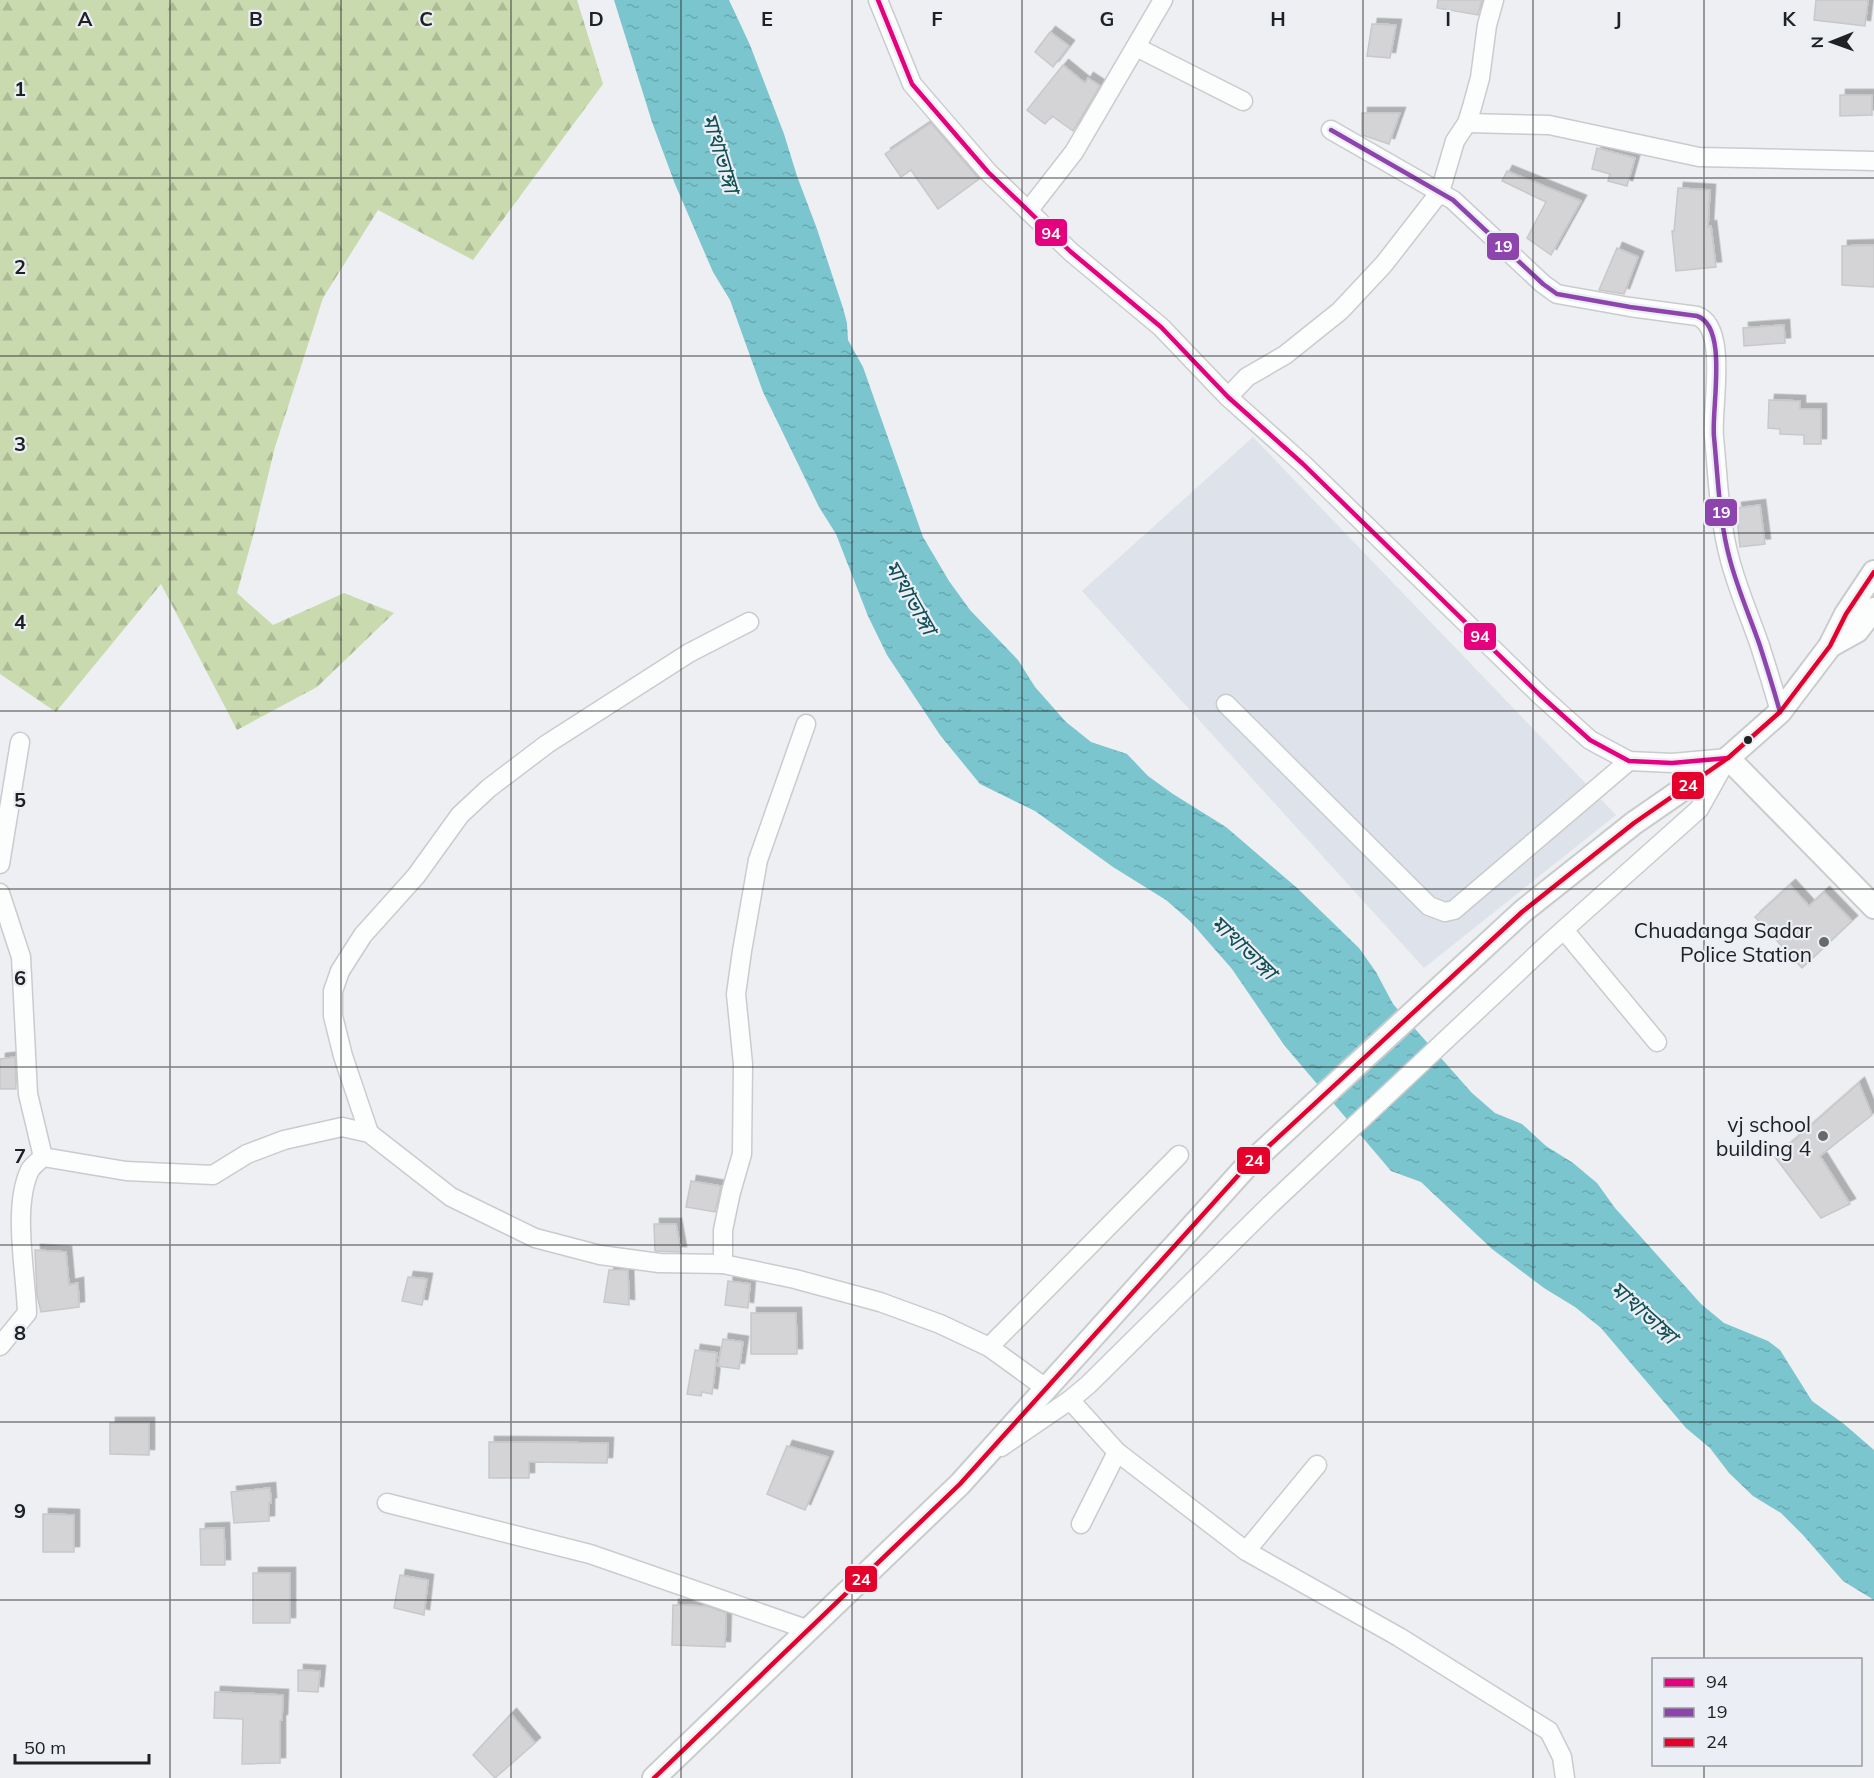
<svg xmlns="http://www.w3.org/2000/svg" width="1874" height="1778" font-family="Mulish,'Noto Sans Bengali',sans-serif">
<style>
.built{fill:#dee3eb}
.forest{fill:url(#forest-firs)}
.water{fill:url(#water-ripples)}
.building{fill:#d4d4d6;stroke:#c8c8ca;stroke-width:1.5;filter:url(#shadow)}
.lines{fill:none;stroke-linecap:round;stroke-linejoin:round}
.minor-casing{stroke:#cacbcd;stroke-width:21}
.major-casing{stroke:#cacbcd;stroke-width:26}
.minor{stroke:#fcfdfd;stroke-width:18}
.major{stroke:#fcfdfd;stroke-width:22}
.bus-1-casing{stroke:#ebeef4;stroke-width:9}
.bus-2-casing{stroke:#ebeef4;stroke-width:9}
.bus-3-casing{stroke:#ebeef4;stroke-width:9}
.bus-1{stroke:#e5007d;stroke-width:4.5}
.bus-2{stroke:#8e44ad;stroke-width:4.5}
.bus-3{stroke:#e4002b;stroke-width:4.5}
.grid{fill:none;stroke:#202123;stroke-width:1.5;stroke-opacity:0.55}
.bus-dot{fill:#202123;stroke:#ebeef4;stroke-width:2}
.poi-dot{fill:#68696b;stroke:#ebeef4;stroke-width:2}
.labels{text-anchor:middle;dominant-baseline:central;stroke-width:4.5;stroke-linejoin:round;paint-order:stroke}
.poi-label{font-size:21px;fill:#202123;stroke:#ebeef4;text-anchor:end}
.water-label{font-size:22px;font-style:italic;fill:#114f55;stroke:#ebeef4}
.grid-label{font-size:20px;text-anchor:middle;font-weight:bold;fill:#202123;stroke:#ebeef4;stroke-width:4.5;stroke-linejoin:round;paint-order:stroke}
.line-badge{stroke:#ebeef4;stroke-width:2}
.badge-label{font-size:16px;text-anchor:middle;font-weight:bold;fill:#fff}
</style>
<defs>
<pattern id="forest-firs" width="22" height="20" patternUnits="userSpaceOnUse" patternTransform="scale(1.5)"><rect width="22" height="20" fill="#c8daae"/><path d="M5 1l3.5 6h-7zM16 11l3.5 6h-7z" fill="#acbb95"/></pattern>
<pattern id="water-ripples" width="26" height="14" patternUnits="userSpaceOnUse" patternTransform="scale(1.5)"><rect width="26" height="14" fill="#7ac5ce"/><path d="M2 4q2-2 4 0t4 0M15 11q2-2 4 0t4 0" fill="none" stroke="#69a9b1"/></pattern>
<filter id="shadow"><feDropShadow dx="5.5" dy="-5.5" stdDeviation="0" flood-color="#0004"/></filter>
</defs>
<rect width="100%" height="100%" fill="#edeff2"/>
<path class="built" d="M1253 437 1616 815 1424 968 1082 591Z"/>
<path class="forest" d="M0 0H577L603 84 473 260 378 210 323 298 275 447 255 529 237 593 273 625 344 593 394 613 317 687 237 730 161 584 56 712 0 674Z"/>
<path class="water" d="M614 0H729L750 45 784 134 797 176 817 229 843 308 847 323 848 340 863 367 923 537 949 581 970 610 1018 660 1035 687 1066 722 1091 742 1127 754 1148 776 1173 794 1226 827 1296 887 1359 948 1376 972 1393 1004 1472 1093 1495 1113 1522 1124 1546 1146 1573 1163 1597 1183 1615 1208 1701 1304 1724 1323 1768 1341 1780 1350 1812 1401 1844 1424 1874 1450V1600L1843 1581 1803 1535 1781 1513 1753 1496 1729 1473 1710 1448 1686 1428 1601 1328 1575 1307 1544 1288 1492 1249 1421 1182 1391 1171 1284 1045 1232 969 1190 921 1166 900 1113 867 1035 811 980 784 940 735 887 655 868 616 836 534 819 507 763 392 730 300 713 272 675 184 652 122Z"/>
<g class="building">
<path d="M1438 0H1482L1478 15 1437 8Z"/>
<path d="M1816 0H1868L1865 26 1814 20Z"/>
<path d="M1372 24 1396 25 1390 58 1367 56Z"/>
<path d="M1050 32 1069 46 1053 67 1035 52Z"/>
<path d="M1063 65 1085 83 1088 78 1100 86 1073 131 1052 116 1045 124 1027 110Z"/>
<path d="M1840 95H1872V115L1840 116Z"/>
<path d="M1362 113H1400L1389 144 1362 135Z"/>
<path d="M931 123 979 179 938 209 911 170 901 177 885 154Z"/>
<path d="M1597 148 1635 158 1627 186 1608 181 1610 174 1592 169Z"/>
<path d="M1507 171 1581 201 1551 255 1527 238 1546 202 1502 181Z"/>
<path d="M1678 188 1710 190 1708 227 1711 226 1716 267 1676 271 1672 231H1674Z"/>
<path d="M1874 245V287L1842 285V246Z"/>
<path d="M1617 248 1638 257 1624 294 1599 290Z"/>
<path d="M1784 325 1785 343 1744 346 1743 328Z"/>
<path d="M1769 400 1800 401V409H1821V444H1804V435L1780 434V429L1768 428Z"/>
<path d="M1760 505 1765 544 1740 547 1736 508Z"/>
<path d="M1790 885 1809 906 1824 892 1852 921 1802 968 1755 917Z"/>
<path d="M15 1057 16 1089H0V1059Z"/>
<path d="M1859 1083 1872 1115 1820 1156 1850 1204 1821 1218 1775 1157Z"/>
<path d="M691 1181 721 1186 715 1212 686 1207Z"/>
<path d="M654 1224H676L681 1252 655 1251Z"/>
<path d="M35 1250 66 1252 69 1285 78 1283 79 1307 41 1312 37 1295Z"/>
<path d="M609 1270H628L629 1305 604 1302Z"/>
<path d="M408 1277 427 1279 422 1305 402 1301Z"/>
<path d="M728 1281 750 1284 748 1308 725 1305Z"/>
<path d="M751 1313H796L797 1354H751Z"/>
<path d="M723 1339 743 1342 739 1369 718 1366Z"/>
<path d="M695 1350 717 1353 712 1394 702 1392 701 1396 687 1394Z"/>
<path d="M110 1423H149V1455L110 1454Z"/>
<path d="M489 1442 608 1443 607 1463 529 1462V1478H489Z"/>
<path d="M787 1446 828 1457 805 1510 767 1494Z"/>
<path d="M270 1488 271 1503H269V1521L234 1523 231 1492Z"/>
<path d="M43 1514 74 1515V1552H43Z"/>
<path d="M224 1528 225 1565H201L200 1529Z"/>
<rect x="253" y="1573" width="37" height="50"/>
<path d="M400 1575 428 1580 424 1615 394 1608Z"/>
<path d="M673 1605 707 1606 726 1613 725 1647 672 1645Z"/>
<path d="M298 1670 320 1671 318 1692 298 1691Z"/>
<path d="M215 1692 283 1695 282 1720H280V1763L242 1764 243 1719 214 1718Z"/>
<path d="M511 1714 535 1743 495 1778 473 1755Z"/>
</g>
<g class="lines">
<g class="minor-casing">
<g id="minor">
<path d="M878 0 912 84 988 172 1071 252 1161 327 1228 397 1303 464 1540 695 1590 740 1629 761 1672 763 1728 758"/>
<path d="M1136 47 1243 101"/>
<path d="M1467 123 1549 125 1699 157 1874 161"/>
<path d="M1331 130 1453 200 1543 284 1557 294 1630 307 1697 316C1729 327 1711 409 1714 437 1718 477 1719 520 1730 560 1738 590 1750 617 1760 646 1767 668 1774 690 1780 712"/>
<path d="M1028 211 1074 152 1163 0"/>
<path d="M1228 397 1247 377 1285 355 1340 311 1384 264 1440 192 1455 141 1467 123 1472 107 1480 78 1487 25 1494 0"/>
<path d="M1226 704 1429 906 1445 912 1454 910 1629 761"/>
<path d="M0 864 20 742"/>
<path d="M0 893 21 957 28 1094 43 1157"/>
<path d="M1564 930 1657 1042"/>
<path d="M369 1133 343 1056 333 1016V991L340 971 363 935 416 876 460 815 489 788 547 744 689 653 749 622"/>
<path d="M723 1264V1230L731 1192 742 1154 743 1064 736 994 742 951 758 860 806 724"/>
<path d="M0 1346 27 1313C26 1272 12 1207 30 1170 33 1165 39 1161 43 1157L126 1171 213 1175 247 1154 284 1140 342 1127 369 1133 451 1197 535 1238 600 1255 659 1263 723 1264 795 1279 880 1302 940 1324 989 1347 1047 1389"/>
<path d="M989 1347 1179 1155"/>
<path d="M1070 1400 1117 1452 1246 1551 1399 1637 1549 1731 1562 1757 1565 1778"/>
<path d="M1001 1447 1070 1400 1088 1385 1270 1205 1550 942 1699 809 1727 759"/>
<path d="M387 1503 590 1554 809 1630"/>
<path d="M1081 1524 1117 1452"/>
<path d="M1246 1551 1317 1465"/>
</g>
</g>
<g class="major-casing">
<g id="major">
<path d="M1830 646 1857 631 1874 609"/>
<path d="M1728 758 1874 907"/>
<path d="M654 1778 960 1484 1244 1169 1522 912 1634 823 1728 758 1780 712 1830 646 1846 614 1874 572"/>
</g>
</g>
<use href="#minor" class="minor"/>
<use href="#major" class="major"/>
<g class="bus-1-casing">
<path id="bus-1" d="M878 0 912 84 988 172 1071 252 1161 327 1228 397 1303 464 1540 695 1590 740 1629 761 1672 763 1728 758"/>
</g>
<g class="bus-2-casing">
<path id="bus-2" d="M1331 130 1453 200 1543 284 1557 294 1630 307 1697 316C1729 327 1711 409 1714 437 1718 477 1719 520 1730 560 1738 590 1750 617 1760 646 1767 668 1774 690 1780 712"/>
</g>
<g class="bus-3-casing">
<path id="bus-3" d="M654 1778 960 1484 1244 1169 1522 912 1634 823 1728 758 1780 712 1830 646 1846 614 1874 572"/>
</g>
<use href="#bus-1" class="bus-1"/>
<use href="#bus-2" class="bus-2"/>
<use href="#bus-3" class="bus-3"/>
</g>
<path class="grid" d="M170 0V1778M341 0V1778M511 0V1778M681 0V1778M852 0V1778M1022 0V1778M1193 0V1778M1363 0V1778M1533 0V1778M1704 0V1660M0 178H1874M0 356H1874M0 533H1874M0 711H1874M0 889H1874M0 1067H1874M0 1245H1874M0 1422H1874M0 1600H1874M1704 1764V1778"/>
<circle class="bus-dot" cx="1748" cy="740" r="5"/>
<g class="poi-dot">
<circle cx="1824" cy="942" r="6"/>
<circle cx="1823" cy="1136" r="6"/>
</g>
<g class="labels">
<g class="poi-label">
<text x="1812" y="930">Chuadanga Sadar<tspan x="1812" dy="24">Police Station</tspan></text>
<text x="1811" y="1124">vj school<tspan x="1811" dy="24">building 4</tspan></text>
</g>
<g class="water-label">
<text transform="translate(721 153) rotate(73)">মাথাভাঙ্গা</text>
<text transform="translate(911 597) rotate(60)">মাথাভাঙ্গা</text>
<text transform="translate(1244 947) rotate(44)">মাথাভাঙ্গা</text>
<text transform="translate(1644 1312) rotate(42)">মাথাভাঙ্গা</text>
</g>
</g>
<g class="grid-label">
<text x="85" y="26">A</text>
<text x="256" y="26">B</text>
<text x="426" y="26">C</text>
<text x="596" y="26">D</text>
<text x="767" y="26">E</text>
<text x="937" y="26">F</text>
<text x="1107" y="26">G</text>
<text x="1278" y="26">H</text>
<text x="1448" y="26">I</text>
<text x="1618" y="26">J</text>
<text x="1789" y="26">K</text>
<text x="20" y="96">1</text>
<text x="20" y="274">2</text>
<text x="20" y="451">3</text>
<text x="20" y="629">4</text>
<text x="20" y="807">5</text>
<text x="20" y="985">6</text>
<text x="20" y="1163">7</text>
<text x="20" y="1340">8</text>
<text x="20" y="1518">9</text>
</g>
<g class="line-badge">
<rect x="1034" y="218" width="34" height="29" rx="6" fill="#e5007d"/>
<rect x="1486" y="232" width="34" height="29" rx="6" fill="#8e44ad"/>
<rect x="1704" y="498" width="34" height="29" rx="6" fill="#8e44ad"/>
<rect x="1463" y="622" width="34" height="29" rx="6" fill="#e5007d"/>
<rect x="1671" y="771" width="34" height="29" rx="6" fill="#e4002b"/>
<rect x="1236" y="1146" width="35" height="29" rx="6" fill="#e4002b"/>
<rect x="844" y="1565" width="34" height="28" rx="6" fill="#e4002b"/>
</g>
<g class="badge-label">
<text x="1051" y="239">94</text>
<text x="1503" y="252">19</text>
<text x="1721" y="518">19</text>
<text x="1480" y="642">94</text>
<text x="1688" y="791">24</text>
<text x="1254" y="1166">24</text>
<text x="861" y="1585">24</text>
</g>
<rect x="1652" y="1658" width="210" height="108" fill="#ebeef4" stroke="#9a9ca0" stroke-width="1.5"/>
<rect x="1664" y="1678" width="30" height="9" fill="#e5007d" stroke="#9a9ca0" stroke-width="1.5"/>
<text x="1706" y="1688" font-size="18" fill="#202123">94</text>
<rect x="1664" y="1708" width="30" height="9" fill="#8e44ad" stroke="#9a9ca0" stroke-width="1.5"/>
<text x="1706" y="1718" font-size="18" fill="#202123">19</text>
<rect x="1664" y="1738" width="30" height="9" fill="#e4002b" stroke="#9a9ca0" stroke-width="1.5"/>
<text x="1706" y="1748" font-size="18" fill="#202123">24</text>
<g transform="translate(1832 42) rotate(269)" stroke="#ebeef4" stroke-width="4.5" paint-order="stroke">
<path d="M0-4.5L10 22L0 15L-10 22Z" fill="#202123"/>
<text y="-9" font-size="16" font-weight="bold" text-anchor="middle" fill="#202123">N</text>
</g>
<path d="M15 1754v9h134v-9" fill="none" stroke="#202123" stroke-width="3"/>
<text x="24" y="1754" font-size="18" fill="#202123" stroke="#ebeef4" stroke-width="4.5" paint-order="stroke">50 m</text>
</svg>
